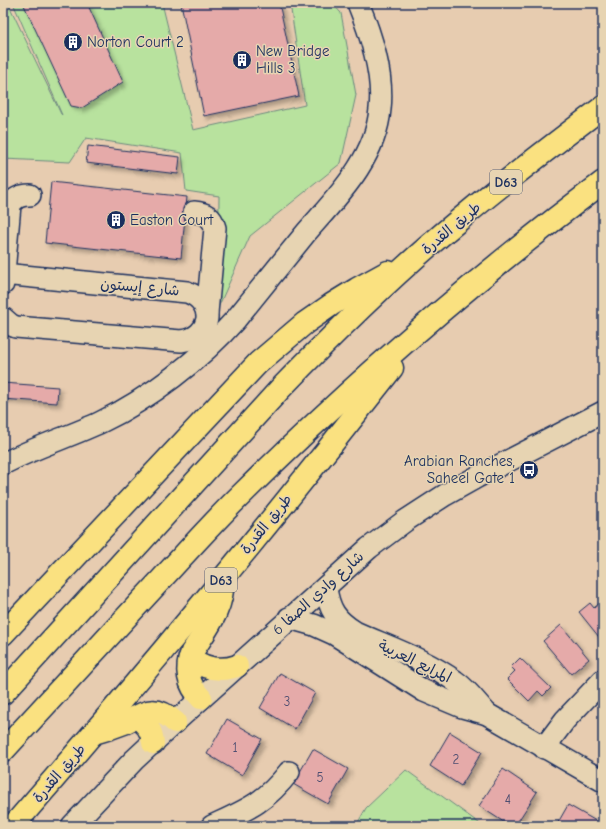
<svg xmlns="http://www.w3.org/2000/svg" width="606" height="829" font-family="'Comic Neue','Playpen Sans Arabic',sans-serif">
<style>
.green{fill:#b8e29e;stroke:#6a887e}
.building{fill:#e5aaa9;stroke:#1b2f5e;filter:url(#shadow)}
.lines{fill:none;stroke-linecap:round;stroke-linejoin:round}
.minor-casing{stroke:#1b2f5e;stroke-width:24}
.major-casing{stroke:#1b2f5e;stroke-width:25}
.minor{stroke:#e7d4b2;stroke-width:21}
.major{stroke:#fae180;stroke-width:22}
.labels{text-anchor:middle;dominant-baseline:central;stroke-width:3;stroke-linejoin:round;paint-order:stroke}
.number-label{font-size:13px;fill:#4e4e71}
.shield{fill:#e7d4b2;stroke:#586077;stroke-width:1}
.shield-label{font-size:14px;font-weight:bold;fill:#1b2f5e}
.poi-label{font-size:15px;fill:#1b2f5e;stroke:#e7d4b2;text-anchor:start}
.street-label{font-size:15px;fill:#1b2f5e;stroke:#e7d4b2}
</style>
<defs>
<filter id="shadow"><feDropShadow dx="3.5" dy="3.5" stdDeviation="2" flood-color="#0004"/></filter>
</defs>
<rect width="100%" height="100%" fill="#e7ccb0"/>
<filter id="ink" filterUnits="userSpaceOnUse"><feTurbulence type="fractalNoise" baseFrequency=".025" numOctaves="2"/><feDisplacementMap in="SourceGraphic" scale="8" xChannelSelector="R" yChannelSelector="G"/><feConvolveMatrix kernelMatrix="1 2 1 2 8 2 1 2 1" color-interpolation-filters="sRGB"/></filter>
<g filter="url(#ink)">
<g class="green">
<path d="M3 3H8L61 114 62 115 13 3H162L193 130 305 105 290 3H332L341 13 356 95 341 163 250 236 218 308 219 196 186 191 182 153 86 138 70 162 3 159Z"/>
<path d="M406 770 483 826H356L366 808Z"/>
</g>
<g class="building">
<path d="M23 3H87L123 82 82 108 71 106Z"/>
<path d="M181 3H279L299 96 204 116Z"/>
<path d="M88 146 180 157 178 174 86 163Z"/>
<path d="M51 182 187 197 181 258 45 243Z"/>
<path d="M3 383 58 387 57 403 3 399Z"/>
<path d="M602 601H603V642L579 612 590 603 594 608Z"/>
<path d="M561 625 589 659 571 674 543 641Z"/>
<path d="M520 658 551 688 543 696 538 691 529 701 507 679 515 671 511 667Z"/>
<path d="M431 671 441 677 433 690 423 683Z"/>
<path d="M280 673 315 693 295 729 260 708Z"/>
<path d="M227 719 262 739 242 775 207 754Z"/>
<path d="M450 732 482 752 461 786 430 766Z"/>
<path d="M313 749 348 769 328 804 293 784Z"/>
<path d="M503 769 537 792 515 826H510L479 806Z"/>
<path d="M568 805 603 825V826H556Z"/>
<path d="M264 820 274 826H260Z"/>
</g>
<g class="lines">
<g class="minor-casing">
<g id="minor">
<path d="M194 212C205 213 212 216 215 228L207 313"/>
<path d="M3 274 187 292C217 303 212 337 181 341L16 327 11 325 3 318"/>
<path d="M3 284 10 205C15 197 21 195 30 195"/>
<path d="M3 464C35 447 69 437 101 422 149 399 201 359 236 319 259 291 282 262 305 234 336 198 376 159 380 109 384 74 371 35 358 3"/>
<path d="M326 588C329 610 336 620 355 632 388 647 425 659 455 681 468 690 477 703 487 714"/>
<path d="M289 618 314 625 334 634 424 691 462 707 487 714 603 781"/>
<path d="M544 748 565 720 603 680"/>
<path d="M72 826 134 760 175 722 369 548 405 521 445 495 477 477 603 412"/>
<path d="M212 826C246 810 265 803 289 772"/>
</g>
</g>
<g class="major-casing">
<g id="major">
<path d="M3 634 258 363 305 323 331 305 357 289 388 272"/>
<path d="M190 658C205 669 220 672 237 666"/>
<path d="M3 693 280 389C337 330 395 273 458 221 505 181 554 144 603 107"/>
<path d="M201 698C188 685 185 669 192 652 208 627 223 609 223 578"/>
<path d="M135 717C146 722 152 730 153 743"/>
<path d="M94 733C105 730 114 727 124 723 145 713 154 703 175 722"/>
<path d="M3 751C50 700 97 649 144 598 177 563 209 526 244 492 356 381 477 277 603 182"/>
<path d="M13 826C143 677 270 524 392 368"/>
</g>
</g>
<use href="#minor" class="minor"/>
<use href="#major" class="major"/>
</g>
</g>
<defs>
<g id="building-disc" transform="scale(1)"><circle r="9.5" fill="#1b2f5e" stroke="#e7d4b2"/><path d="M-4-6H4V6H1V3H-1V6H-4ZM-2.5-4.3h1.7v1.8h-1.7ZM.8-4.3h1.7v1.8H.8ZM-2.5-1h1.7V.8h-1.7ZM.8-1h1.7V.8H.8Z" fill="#fff"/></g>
<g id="bus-disc" transform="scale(1)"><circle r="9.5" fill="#1b2f5e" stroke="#e7d4b2"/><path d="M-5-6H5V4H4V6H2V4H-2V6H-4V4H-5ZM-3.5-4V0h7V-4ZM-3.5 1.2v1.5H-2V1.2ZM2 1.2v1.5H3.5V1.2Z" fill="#fff"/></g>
</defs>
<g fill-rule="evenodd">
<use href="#building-disc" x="73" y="42"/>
<use href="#building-disc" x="242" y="60"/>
<use href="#building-disc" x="116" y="220"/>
<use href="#bus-disc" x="529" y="470"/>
</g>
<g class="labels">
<g class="number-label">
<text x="287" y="701">3</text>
<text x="235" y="747">1</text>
<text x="456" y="759">2</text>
<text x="320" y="777">5</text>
<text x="508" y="799">4</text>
</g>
<g class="shield">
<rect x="490" y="170" width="32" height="24" rx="3"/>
<rect x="205" y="568" width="32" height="24" rx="3"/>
</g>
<g class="shield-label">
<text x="506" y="182">D63</text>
<text x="221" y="580">D63</text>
</g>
<g class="poi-label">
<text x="87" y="42">Norton Court 2</text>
<text x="256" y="51">New Bridge<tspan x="256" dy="17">Hills 3</tspan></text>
<text x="130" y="220">Easton Court</text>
<text x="515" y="461" text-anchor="end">Arabian Ranches,<tspan x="515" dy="17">Saheel Gate 1</tspan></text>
</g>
<g class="street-label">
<text transform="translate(451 228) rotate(-40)">طريق القدرة</text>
<text transform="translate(140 287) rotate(5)">شارع إيستون</text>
<text transform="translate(266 524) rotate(-51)">طريق القدرة</text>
<text transform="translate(318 593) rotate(-42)">شارع وادي الصفا 6</text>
<text transform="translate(415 661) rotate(26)">المرابع العربية</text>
<text transform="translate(59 773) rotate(-49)">طريق القدرة</text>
</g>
</g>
<rect width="606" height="829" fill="none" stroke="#e7d4b2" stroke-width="16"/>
<rect x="8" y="8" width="590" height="813" fill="none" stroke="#1b2f5e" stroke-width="1.5" filter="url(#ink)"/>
</svg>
